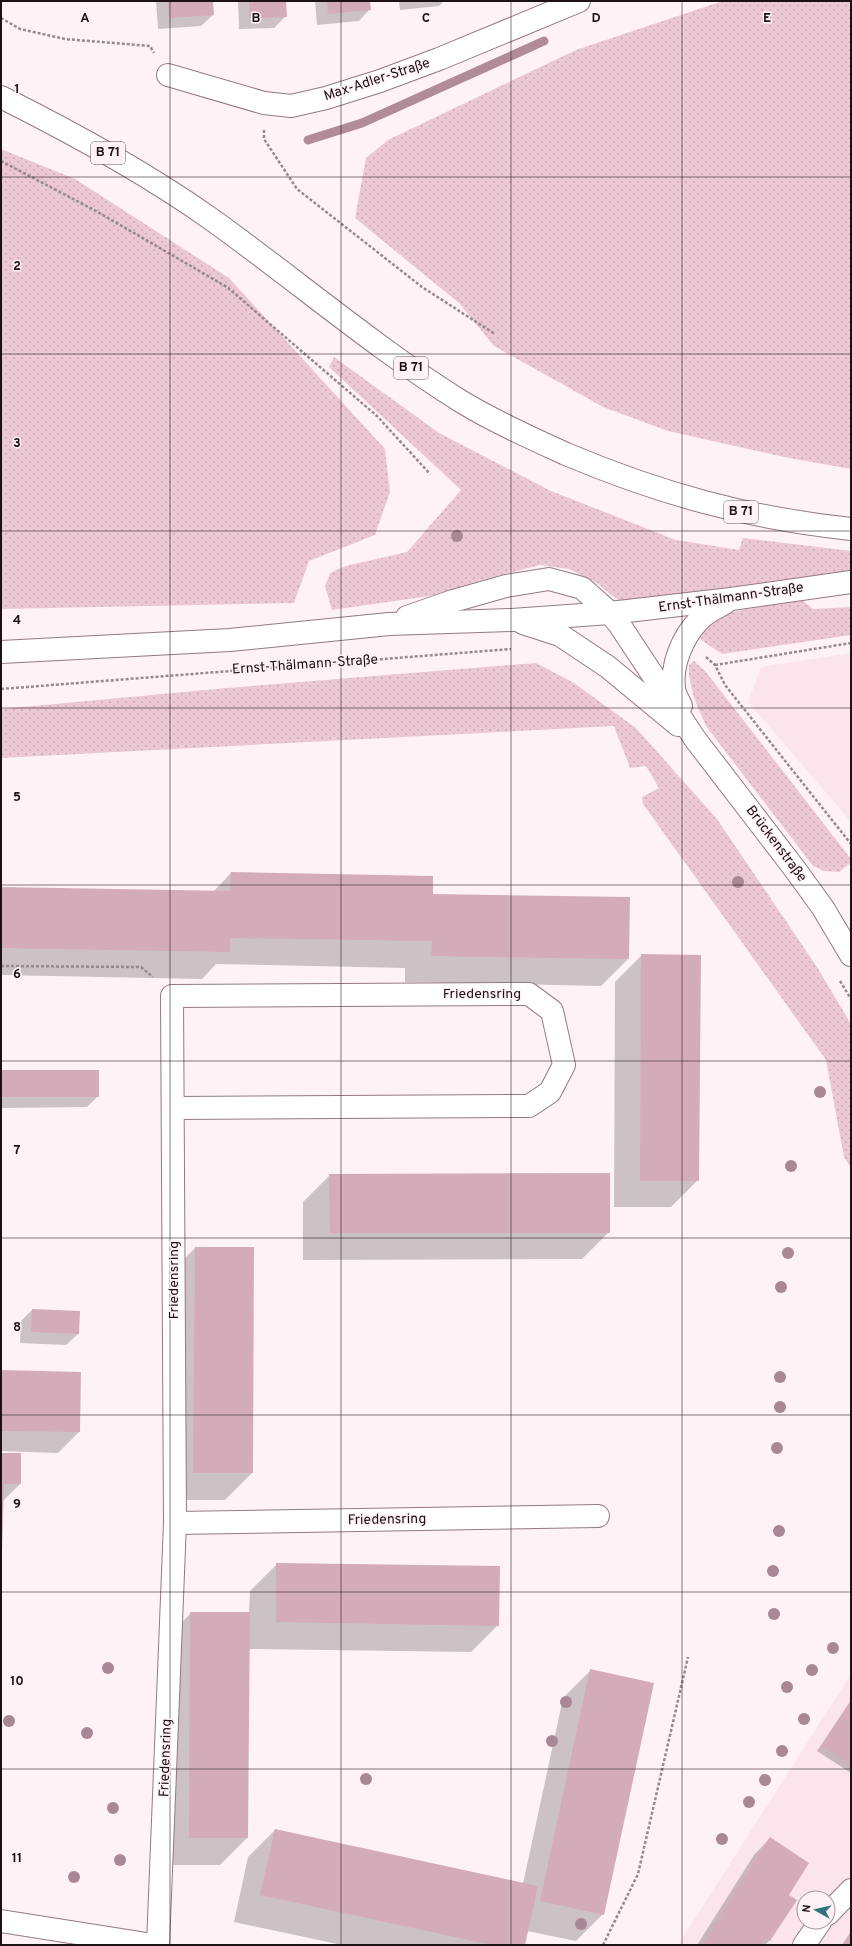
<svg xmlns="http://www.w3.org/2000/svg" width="852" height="1946" font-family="Overpass,sans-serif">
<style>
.built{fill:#fce4ec;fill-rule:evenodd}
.grass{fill:url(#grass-dots)}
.shadow{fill:#0003}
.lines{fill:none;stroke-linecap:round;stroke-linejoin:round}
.stream{stroke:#b18c98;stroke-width:9}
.building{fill:#d4acb9}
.minor-casing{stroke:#947982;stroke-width:24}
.major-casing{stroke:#947982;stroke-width:24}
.path{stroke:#958a8e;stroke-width:2.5;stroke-dasharray:3 2;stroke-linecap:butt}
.minor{stroke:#fff;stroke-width:22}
.major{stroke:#fff;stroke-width:22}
.tree{fill:#aa8795}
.grid{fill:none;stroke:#1c1216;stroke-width:1;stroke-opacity:0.55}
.labels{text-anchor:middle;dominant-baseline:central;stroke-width:3;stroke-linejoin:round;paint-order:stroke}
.shield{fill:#fff2f6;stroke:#605559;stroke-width:1}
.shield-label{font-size:13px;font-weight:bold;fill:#1c1216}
.street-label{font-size:14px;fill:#1c1216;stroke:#fff2f6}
.grid-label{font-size:13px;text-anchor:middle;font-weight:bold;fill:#1c1216;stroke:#fff2f6;stroke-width:3;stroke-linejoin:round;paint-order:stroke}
</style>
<defs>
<pattern id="grass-dots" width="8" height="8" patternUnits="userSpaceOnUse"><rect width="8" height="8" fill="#ecc7d4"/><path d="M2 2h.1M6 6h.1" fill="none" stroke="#caaab5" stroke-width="1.8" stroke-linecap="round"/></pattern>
</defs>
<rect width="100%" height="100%" fill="#fff2f6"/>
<g class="built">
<path d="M851 653V822L748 702 761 667Z"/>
<path d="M851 1674V1945H678ZM804 1898H828V1922H804Z"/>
</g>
<g class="grass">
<path d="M723 1H851V469L784 457 668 431 603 407 494 346 459 303 355 218 366 158 388 140 576 50Z"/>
<path d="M1 149 75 179 229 278 385 449 390 492 375 535 309 561 294 603 1 609Z"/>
<path d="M334 357 439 433 551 491 676 540 739 550 743 538 851 551V572L619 601 598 584 569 569 540 565 485 579 430 596 332 610 325 586 330 573 346 566 407 552 461 490 329 367Z"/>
<path d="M801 599 813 609 851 607V635L722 654 700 639 709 624 722 614Z"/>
<path d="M694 661 706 672 851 859V863L839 872 824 871 813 866 706 726 694 698 689 676V665Z"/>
<path d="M536 663 574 683 636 728 717 819 817 967 851 1024V1168L844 1157 826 1060 643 804 642 797 659 788 646 766 630 768 614 726 1 758V709L227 688Z"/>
</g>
<g class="shadow">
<path d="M156 1H212L213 15 201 26 158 29Z"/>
<path d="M238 1H285L286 16 274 28 239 29Z"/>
<path d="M315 1H369L370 9 359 21 317 25Z"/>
<path d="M399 1H444L439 6 400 10Z"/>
<path d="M231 873 432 895 628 959 601 986 405 982V968L216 964 202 979 1 975V888L213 892Z"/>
<path d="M642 955 698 1180 671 1207H614L615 982Z"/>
<path d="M1 1071 98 1096 87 1107 1 1108Z"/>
<path d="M330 1175 609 1232 582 1259 303 1260V1202Z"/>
<path d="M195 1248 252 1473 225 1500H167L168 1275Z"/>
<path d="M32 1310 79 1312 78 1334 66 1345 20 1343 21 1321Z"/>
<path d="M1 1371 79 1432 58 1453 1 1451Z"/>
<path d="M1 1454H20V1484L2 1502 1 1557Z"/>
<path d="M277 1564 498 1625 471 1652 248 1649 247 1838 220 1865H162L164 1640 191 1613H249L250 1591Z"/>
<path d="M590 1671 603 1914 576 1941 527 1931 524 1945H342L234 1922 248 1857 275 1830 523 1884 563 1698Z"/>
<path d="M851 1700V1773L817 1751Z"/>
<path d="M770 1838 787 1895 769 1941 765 1945H697L754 1855Z"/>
<path d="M851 1931V1945H842Z"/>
</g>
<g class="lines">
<path class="stream" d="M308 140 362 123 544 41"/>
</g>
<g class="building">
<path d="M168 1H213L214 15 169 18Z"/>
<path d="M249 1H286L287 17 250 18Z"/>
<path d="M327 1H370L371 10 328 14Z"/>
<path d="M231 872 433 876V894L630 897 629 959 431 956 432 941 230 938V952L1 948V887L230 891Z"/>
<path d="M641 954 701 955 699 1181H640Z"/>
<rect x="1" y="1070" width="98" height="27"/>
<path d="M610 1173V1233H330L329 1174Z"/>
<path d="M195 1247H254L253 1473H193Z"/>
<path d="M32 1309 80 1311 79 1334 31 1332Z"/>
<path d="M1 1370 81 1372 80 1432 1 1431Z"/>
<path d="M1 1453H21V1484H4L2 1552Z"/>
<path d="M276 1563 500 1566 499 1626 276 1622Z"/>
<path d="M190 1612H250L248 1838H189Z"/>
<path d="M590 1669 654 1683 604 1915 540 1901Z"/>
<path d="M851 1701V1764L822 1746Z"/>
<path d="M275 1829 538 1886 525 1945H492L260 1895Z"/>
<path d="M770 1837 809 1863 789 1895 797 1900 770 1941 766 1938 762 1945H702Z"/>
<path d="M851 1933V1945H843Z"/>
</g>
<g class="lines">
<g class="minor-casing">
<g id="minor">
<path d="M168 75 264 103 291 106 326 98 380 81 439 59 579 1"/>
<path d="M175 1523 598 1516"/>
<path d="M828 1914 851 1890"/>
<path d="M1 1921 153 1945"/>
<path d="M158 1945 175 1523 172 996 529 994 552 1011 564 1065 550 1092 529 1106 173 1108"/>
<path d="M804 1945 820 1922"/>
</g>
</g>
<g class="major-casing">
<g id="major">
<path d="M1 97C73 133 145 172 211 219 295 279 374 347 462 402 495 422 531 438 566 454 661 494 748 518 851 529"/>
<path d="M407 617 453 601 506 586 549 579 582 588 610 613 619 624 695 739 794 868 823 908 851 955"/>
<path d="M523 623 560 635 608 667 678 725"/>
<path d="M1 652 230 640 389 624 512 620 610 613 731 599 851 582"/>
<path d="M681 706C679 701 675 695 674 689 671 665 682 638 699 620 706 612 716 608 725 603"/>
</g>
</g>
<g class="path">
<path d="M1 18 20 29 65 39 150 46 154 53"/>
<path d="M264 130V139L297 189 422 287 495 334"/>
<path d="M1 161 96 211 227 287 377 416 430 474"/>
<path d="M706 657 715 665 725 685 851 844"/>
<path d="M715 665 851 643"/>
<path d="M1 689 511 649"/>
<path d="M1 966 141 967 153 977"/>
<path d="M840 981 851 999"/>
<path d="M603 1945 638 1874 688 1657"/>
</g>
<use href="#minor" class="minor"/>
<use href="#major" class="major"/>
</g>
<g class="tree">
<circle cx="457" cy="536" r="6"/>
<circle cx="738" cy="882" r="6"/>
<circle cx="820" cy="1092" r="6"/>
<circle cx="791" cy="1166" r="6"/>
<circle cx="788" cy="1253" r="6"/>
<circle cx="781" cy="1287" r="6"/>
<circle cx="780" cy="1377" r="6"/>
<circle cx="780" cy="1407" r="6"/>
<circle cx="777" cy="1448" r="6"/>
<circle cx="779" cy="1531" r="6"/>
<circle cx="773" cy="1571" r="6"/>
<circle cx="774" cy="1614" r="6"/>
<circle cx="833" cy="1648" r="6"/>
<circle cx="108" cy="1668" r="6"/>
<circle cx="812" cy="1670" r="6"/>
<circle cx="787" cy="1687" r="6"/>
<circle cx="566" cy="1702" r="6"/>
<circle cx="804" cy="1719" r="6"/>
<circle cx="9" cy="1721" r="6"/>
<circle cx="87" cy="1733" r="6"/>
<circle cx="552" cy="1741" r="6"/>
<circle cx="782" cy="1751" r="6"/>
<circle cx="366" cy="1779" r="6"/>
<circle cx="765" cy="1780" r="6"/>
<circle cx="749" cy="1802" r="6"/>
<circle cx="113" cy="1808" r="6"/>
<circle cx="722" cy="1839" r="6"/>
<circle cx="120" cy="1860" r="6"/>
<circle cx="74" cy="1877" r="6"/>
<circle cx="581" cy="1924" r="6"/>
</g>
<path class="grid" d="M170 1V1945M341 1V1945M511 1V1945M682 1V1945M1 177H851M1 354H851M1 531H851M1 708H851M1 885H851M1 1061H851M1 1238H851M1 1415H851M1 1592H851M1 1769H851"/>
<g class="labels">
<g class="shield">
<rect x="91" y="142" width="34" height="22" rx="3"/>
<rect x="394" y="357" width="34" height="22" rx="3"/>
<rect x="724" y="501" width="34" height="22" rx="3"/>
</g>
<g class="shield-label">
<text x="108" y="153">B 71</text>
<text x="411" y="368">B 71</text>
<text x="741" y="512">B 71</text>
</g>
<g class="street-label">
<text transform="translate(377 80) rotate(-18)">Max-Adler-Straße</text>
<text transform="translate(731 598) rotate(-8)">Ernst-Thälmann-Straße</text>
<text transform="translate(305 665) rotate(-4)">Ernst-Thälmann-Straße</text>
<text transform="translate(776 844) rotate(53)">Brückenstraße</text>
<text x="482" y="994">Friedensring</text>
<text transform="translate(174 1280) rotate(-90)">Friedensring</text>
<text transform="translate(387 1520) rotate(-1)">Friedensring</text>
<text transform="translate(166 1758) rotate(-88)">Friedensring</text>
</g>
</g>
<g class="grid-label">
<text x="85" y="22">A</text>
<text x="256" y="22">B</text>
<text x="426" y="22">C</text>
<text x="596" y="22">D</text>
<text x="767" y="22">E</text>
<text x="17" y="93">1</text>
<text x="17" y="270">2</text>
<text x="17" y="447">3</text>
<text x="17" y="624">4</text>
<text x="17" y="801">5</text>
<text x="17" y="978">6</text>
<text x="17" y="1154">7</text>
<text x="17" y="1331">8</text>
<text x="17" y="1508">9</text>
<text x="17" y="1685">10</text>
<text x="17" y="1862">11</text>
</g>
<rect width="852" height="1946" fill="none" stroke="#1c1216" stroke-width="4"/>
<g transform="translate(816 1910) rotate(278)"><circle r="19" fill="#fff2f6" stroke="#a4989c"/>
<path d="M0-3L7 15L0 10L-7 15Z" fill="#2d757e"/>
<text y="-6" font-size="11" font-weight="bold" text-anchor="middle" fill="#1c1216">N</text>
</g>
</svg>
